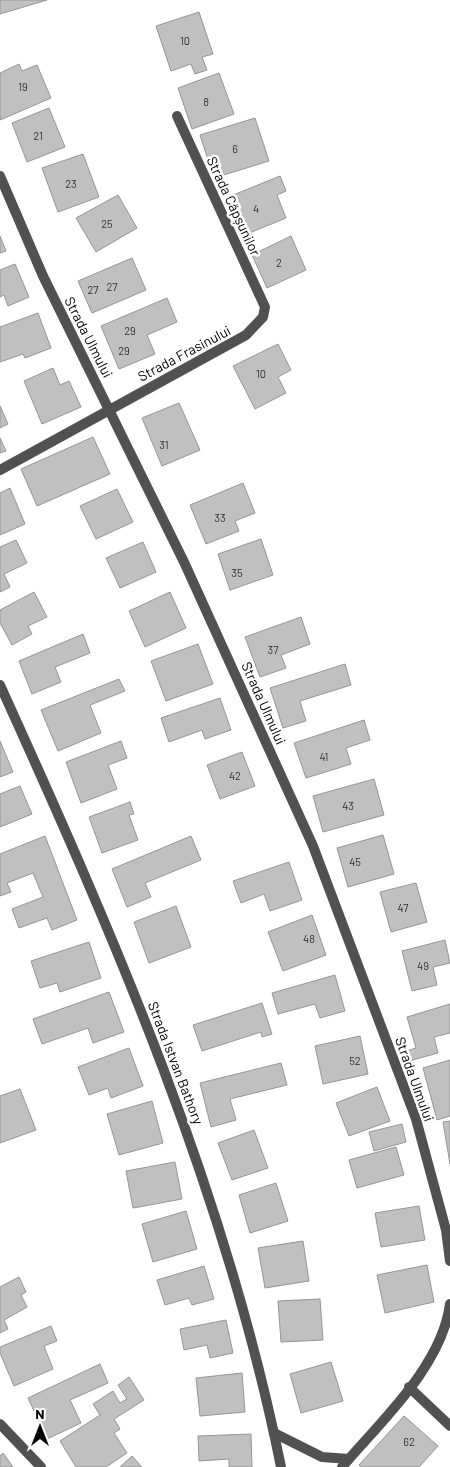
<svg xmlns="http://www.w3.org/2000/svg" width="450" height="1467" font-family="Barlow,sans-serif">
<style>
.building{fill:#c0c0c0;stroke:#959595}
.lines{fill:none;stroke-linecap:round;stroke-linejoin:round}
.street{stroke:#515151;stroke-width:10}
.labels{text-anchor:middle;dominant-baseline:central;stroke-width:5;stroke-linejoin:round;paint-order:stroke}
.number-label{font-size:11px;fill:#303030}
.street-label{font-size:14px;fill:#000;stroke:#fff}
</style>
<rect width="100%" height="100%" fill="#fff"/>
<g class="building">
<path d="M0 0H47L0 14Z"/>
<path d="M199 12 213 54 202 57 207 70 195 74 191 64 171 71 156 26Z"/>
<path d="M19 64 22 71 37 65 51 98 0 120V73Z"/>
<path d="M219 73 234 114 192 129 178 88Z"/>
<path d="M49 108 65 147 27 162 12 123Z"/>
<path d="M255 118 269 161 214 178 200 135Z"/>
<path d="M83 154 99 197 58 212 42 168Z"/>
<path d="M280 176 286 191 277 195 286 218 242 236 226 198Z"/>
<path d="M118 195 137 228 96 252 76 218Z"/>
<path d="M0 236 6 251 0 253Z"/>
<path d="M291 236 306 270 267 288 252 255Z"/>
<path d="M132 258 146 290 92 313 78 281Z"/>
<path d="M15 264 29 297 8 306 4 295 0 297V270Z"/>
<path d="M167 298 177 322 147 335 155 354 119 369 101 326Z"/>
<path d="M38 313 51 348 25 358 23 354 0 362V327Z"/>
<path d="M278 344 291 370 278 377 286 393 255 409 233 366Z"/>
<path d="M53 368 60 385 69 381 81 407 42 424 24 381Z"/>
<path d="M179 403 200 450 162 466 142 418Z"/>
<path d="M0 406 8 424 0 428Z"/>
<path d="M93 437 110 474 37 506 21 469Z"/>
<path d="M0 438 6 451 0 453Z"/>
<path d="M243 483 255 513 235 521 239 531 206 544 190 505Z"/>
<path d="M10 488 25 524 0 535V493Z"/>
<path d="M117 489 133 522 96 539 80 506Z"/>
<path d="M261 539 273 575 230 590 218 554Z"/>
<path d="M16 540 27 563 4 574 10 587 0 592V547Z"/>
<path d="M143 542 156 572 120 588 106 558Z"/>
<path d="M34 592 47 617 28 626 32 634 12 645 0 623V610Z"/>
<path d="M170 592 186 628 145 647 129 611Z"/>
<path d="M301 617 310 644 281 655 286 668 260 677 245 637Z"/>
<path d="M83 634 90 653 55 667 61 682 32 694 19 661Z"/>
<path d="M198 644 213 684 166 701 151 661Z"/>
<path d="M345 664 351 685 300 701 306 721 283 728 270 688Z"/>
<path d="M119 679 125 691 90 705 101 733 58 751 41 710Z"/>
<path d="M220 698 231 730 205 739 202 730 169 742 161 718Z"/>
<path d="M364 720 370 740 346 748 351 764 306 778 294 743Z"/>
<path d="M0 741 13 772 0 777Z"/>
<path d="M121 741 127 758 108 765 117 789 81 803 66 762Z"/>
<path d="M242 752 255 786 220 799 207 765Z"/>
<path d="M374 779 384 815 323 832 313 796Z"/>
<path d="M20 786 32 814 0 827V794Z"/>
<path d="M130 802 134 814 129 815 138 840 102 853 89 817Z"/>
<path d="M383 835 394 874 348 887 337 848Z"/>
<path d="M45 836 77 920 52 930 47 918 19 928 12 909 43 897 33 873 7 883 11 892 0 896V854Z"/>
<path d="M191 836 201 860 145 883 151 897 127 907 112 869Z"/>
<path d="M289 862 302 900 270 911 264 894 241 903 233 881Z"/>
<path d="M416 883 427 922 391 932 380 892Z"/>
<path d="M176 906 191 947 149 963 134 922Z"/>
<path d="M312 915 326 955 283 971 268 932Z"/>
<path d="M445 940 450 963 433 967 437 985 412 991 402 951Z"/>
<path d="M89 942 101 978 60 992 57 983 40 988 31 961Z"/>
<path d="M335 975 345 1011 320 1018 315 1004 278 1014 272 993Z"/>
<path d="M109 992 124 1032 93 1043 88 1028 42 1044 33 1019Z"/>
<path d="M262 1003 272 1034 262 1037 261 1032 202 1051 193 1025Z"/>
<path d="M450 1004V1033L434 1037 438 1053 409 1061 406 1051 416 1048 407 1017Z"/>
<path d="M360 1036 368 1074 323 1084 315 1046Z"/>
<path d="M129 1048 143 1086 111 1098 108 1088 89 1095 78 1067Z"/>
<path d="M450 1060V1116L437 1120 423 1068Z"/>
<path d="M281 1063 287 1085 230 1099 236 1120 211 1127 200 1083Z"/>
<path d="M377 1087 390 1121 349 1136 336 1103Z"/>
<path d="M20 1089 36 1130 0 1143V1096Z"/>
<path d="M152 1101 163 1143 119 1155 107 1114Z"/>
<path d="M450 1121V1164L443 1122Z"/>
<path d="M402 1124 406 1142 374 1151 369 1132Z"/>
<path d="M254 1130 268 1168 232 1180 218 1143Z"/>
<path d="M396 1147 404 1175 357 1188 349 1160Z"/>
<path d="M175 1162 182 1199 133 1208 126 1171Z"/>
<path d="M276 1183 288 1221 250 1233 239 1195Z"/>
<path d="M419 1206 425 1240 381 1247 375 1213Z"/>
<path d="M186 1211 197 1249 153 1262 142 1224Z"/>
<path d="M303 1241 309 1281 265 1288 258 1248Z"/>
<path d="M427 1265 434 1302 385 1313 377 1275Z"/>
<path d="M204 1266 214 1299 192 1305 189 1298 165 1305 157 1280Z"/>
<path d="M19 1277 26 1292 21 1295 27 1307 4 1320 8 1329 0 1333V1287Z"/>
<path d="M320 1299 323 1340 281 1342 278 1301Z"/>
<path d="M226 1320 233 1353 210 1358 207 1345 184 1350 180 1329Z"/>
<path d="M51 1326 57 1341 44 1346 53 1369 14 1386 0 1353V1347Z"/>
<path d="M331 1362 343 1401 301 1413 290 1374Z"/>
<path d="M100 1364 108 1383 70 1400 81 1423 47 1439 28 1398Z"/>
<path d="M242 1373 245 1412 200 1416 196 1378Z"/>
<path d="M129 1377 144 1400 114 1419 120 1429 114 1433 127 1453 106 1467H76L60 1441 100 1415 93 1404 113 1391 120 1403 127 1399 118 1385Z"/>
<path d="M404 1416 438 1446 419 1467H361L359 1465Z"/>
<path d="M251 1434 252 1467H229V1459L199 1461 198 1436Z"/>
<path d="M3 1453 13 1467H0V1456Z"/>
<path d="M132 1456 142 1467H120Z"/>
</g>
<g class="lines">
<g class="street">
<path d="M0 176 43 276 184 562 313 846 416 1119 446 1230 450 1261"/>
<path d="M0 470 246 335 263 317 265 307 177 116"/>
<path d="M0 685C115 938 226 1193 281 1467"/>
<path d="M409 1387 450 1426"/>
<path d="M0 1424 41 1467"/>
<path d="M274 1433 322 1457 349 1459"/>
<path d="M342 1467C381 1421 442 1366 450 1304"/>
</g>
</g>
<g class="labels">
<g class="number-label">
<text x="185" y="40">10</text>
<text x="23" y="86">19</text>
<text x="206" y="101">8</text>
<text x="38" y="135">21</text>
<text x="235" y="148">6</text>
<text x="71" y="183">23</text>
<text x="256" y="208">4</text>
<text x="107" y="223">25</text>
<text x="279" y="262">2</text>
<text x="112" y="286">27</text>
<text x="93" y="289">27</text>
<text x="130" y="330">29</text>
<text x="124" y="350">29</text>
<text x="261" y="373">10</text>
<text x="164" y="444">31</text>
<text x="220" y="517">33</text>
<text x="237" y="572">35</text>
<text x="273" y="649">37</text>
<text x="324" y="756">41</text>
<text x="235" y="775">42</text>
<text x="348" y="805">43</text>
<text x="355" y="861">45</text>
<text x="403" y="907">47</text>
<text x="309" y="938">48</text>
<text x="423" y="965">49</text>
<text x="355" y="1060">52</text>
<text x="409" y="1441">62</text>
</g>
<g class="street-label">
<text transform="translate(234 206) rotate(65)">Strada Căpșunilor</text>
<text transform="translate(89 337) rotate(63)">Strada Ulmului</text>
<text transform="translate(184 353) rotate(-28)">Strada Frasinului</text>
<text transform="translate(264 703) rotate(66)">Strada Ulmului</text>
<text transform="translate(176 1063) rotate(69)">Strada Istvan Bathory</text>
<text transform="translate(415 1079) rotate(70)">Strada Ulmului</text>
</g>
</g>
<g transform="translate(40 1427)" stroke="#ffffff" stroke-width="4" paint-order="stroke">
<path d="M0-4L9 19L0 12L-9 19Z" fill="#000000"/>
<text y="-8" font-size="14" font-weight="bold" text-anchor="middle" fill="#000000">N</text>
</g>
</svg>
